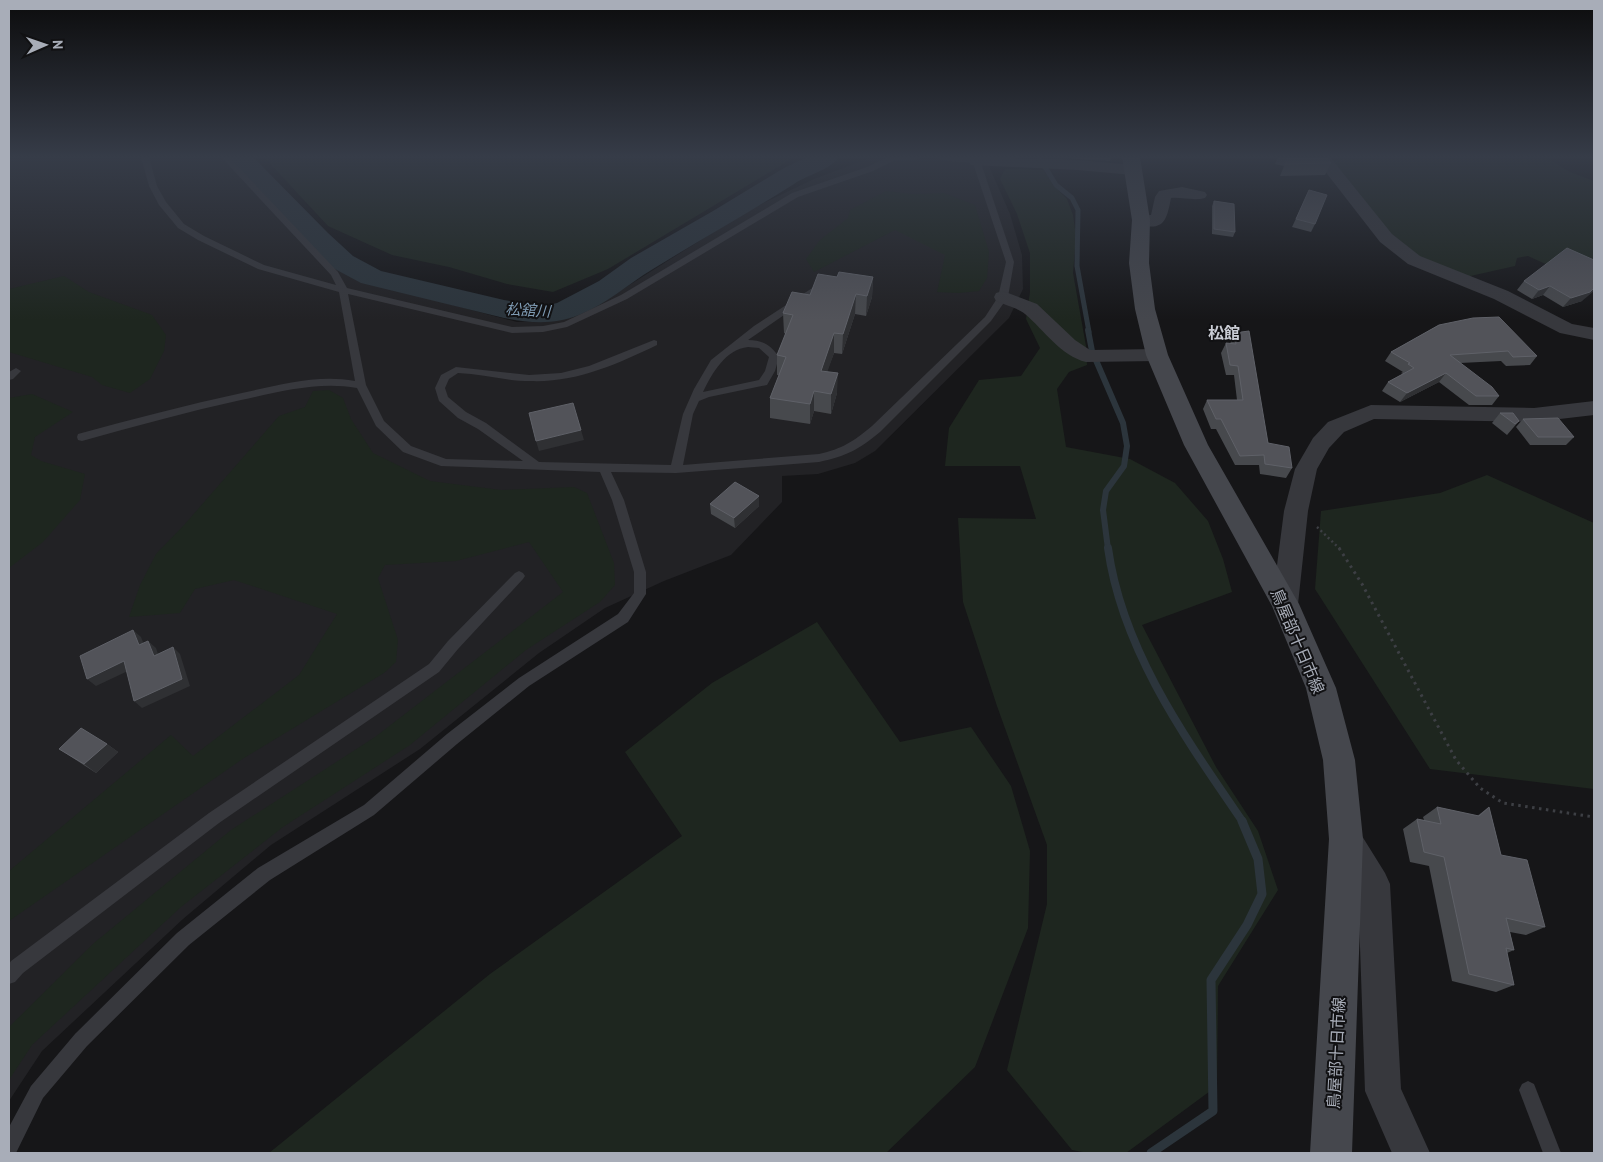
<svg xmlns="http://www.w3.org/2000/svg" width="1603" height="1162" font-family="'PT Sans','Noto Sans JP',sans-serif">
<style>
.built{fill:#222225}
.green{fill:#1e261f}
.lines{fill:none;stroke-linecap:round;stroke-linejoin:round}
.stream-far3{stroke:#2c353c;stroke-width:5}
.stream-far2{stroke:#2c353c;stroke-width:6}
.stream-far1{stroke:#2c353c;stroke-width:8}
.stream{stroke:#2c353c;stroke-width:9}
.river{fill:#2c353c;fill-rule:evenodd}
.path-far1{stroke:#3d3f44;stroke-width:2.5;stroke-dasharray:2 3;stroke-linecap:butt}
.path{stroke:#3d3f44;stroke-width:3;stroke-dasharray:2.5 4.5;stroke-linecap:butt}
.lane{fill:#37383d;fill-rule:evenodd}
.street{fill:#37383d;fill-rule:evenodd}
.secondary{fill:#45474d;fill-rule:evenodd}
.wall{fill:#47494d}
.shaded-wall{fill:#2f3033}
.building{fill:#525359;stroke:#5f6168}
.labels{text-anchor:middle;dominant-baseline:central;stroke-width:4;stroke-linejoin:round;paint-order:stroke}
.far-water-label{font-size:15px;font-style:italic;fill:#7f9bb3;stroke:#111113}
.far-quarter-label{font-size:16px;font-weight:bold;fill:#c9ccd4;stroke:#111113}
.street-label{font-size:16px;fill:#a8adb8;stroke:#111113}
</style>
<rect width="100%" height="100%" fill="#161618"/>
<path class="built" d="M9 157H229L338 267 360 280 517 322 548 320 573 314 596 306 747 211 814 179 872 157H985L1010 214 1022 255 1023 289 1009 318 875 451 855 463 818 474 782 476V502L731 555 664 581 605 608 539 653 420 749 271 845 183 919 42 1051 9 1101Z"/>
<g class="green">
<path d="M264 157H795L608 269 553 292 507 284 449 267 392 255 328 226Z"/>
<path d="M1344 157H1546L1570 172 1594 181V286L1528 256 1517 258 1515 266 1466 277 1415 255 1387 231 1333 162Z"/>
<path d="M1005 169 1044 170 1053 185 1067 199 1073 215 1076 236 1073 273 1086 346 1087 365 1069 372 1057 389 1066 447 1130 459 1175 483 1208 521 1223 559 1232 592 1142 625 1216 767 1258 831 1278 890 1218 986 1217 1086 1126 1153H1088L1072 1150 1007 1070 1047 904V845L997 706 963 602 958 518 1036 519 1020 466H945L949 428 979 380 1021 376 1040 348 1026 319 1030 292V253L1017 214 1000 179Z"/>
<path d="M886 191 912 194 944 193 975 205 989 252 987 278 979 291 959 293 937 292 945 255 895 230 814 272 806 259 820 240 848 218 850 210Z"/>
<path d="M64 276 89 292 152 315 166 335 164 351 150 379 130 393 102 385 92 377 9 352V289Z"/>
<path d="M329 390 343 398 351 419 373 453 430 481 501 490 574 487 587 493 614 563 615 585 600 602 526 650 410 745 283 827 181 907 32 1045 9 1080V1027L94 943 231 830 375 737 563 592 529 542 456 561 385 565 378 578 398 640 396 662 384 673 244 758 9 921V871L171 735 193 756 299 675 337 614 234 580 195 589 180 613 129 617 140 585 156 554 185 524 279 416 305 407 313 391Z"/>
<path d="M32 394 73 412 35 437 31 455 41 461 85 474 80 500 43 542 9 568V398Z"/>
<path d="M1487 475 1594 523V789L1430 769 1315 589 1321 511 1440 493Z"/>
<path d="M817 622 900 742 971 727 1011 786 1030 851 1028 928 975 1067 886 1153H269L490 974 682 836 625 752 712 683Z"/>
</g>
<g class="lines">
<path class="stream-far3" d="M1039 157 1056 185 1072 198 1078 210 1077 266 1089 332"/>
<path class="stream-far2" d="M1088 330 1092 351 1123 423 1127 446 1124 466 1106 491 1103 510 1108 549"/>
<path class="stream-far1" d="M1108 548C1122 650 1186 739 1243 822"/>
<path class="stream" d="M1151 1153 1213 1111 1211 980 1247 925 1262 894 1258 859 1242 821"/>
<path class="river" d="M227 157H253L328 233 353 256 381 271 504 300 526 304 549 305 557 303 599 281 631 258 713 211 784 168 807 157H839C830 170 807 175 794 184 748 213 700 240 653 269 628 284 607 304 579 315 554 325 530 323 504 318L361 283 333 268 308 245Z"/>
<path class="path-far1" d="M1317 527 1340 549"/>
<path class="path" d="M1339 548 1362 584 1456 760 1480 788 1503 803 1594 817"/>
<g class="lane">
<path d="M141 157H149L157 186 166 202 184 224 204 236 264 265 336 285 331 275 221 157H229L338 272 347 288 512 327 543 326 564 322 621 295 792 193 867 167 888 157H922L918 159 893 161 873 171 798 197 627 299 567 327 543 332 512 333 348 294 366 385 384 421 411 446 446 459 523 461 478 429 458 418 439 401 435 388 441 375 456 367 529 375 561 373 589 366 654 340 657 341V345C617 364 576 383 530 381 506 381 482 374 458 373L449 379 445 388 448 397 466 412 486 423 539 462 671 465 683 414 694 389 711 360 754 326 823 281 826 282V286L748 340C762 340 771 345 779 357L775 371 767 385 709 397 699 401 693 414 683 465 819 454C842 449 854 441 872 426L985 317 998 297 1006 262 973 163C963 161 944 163 936 157H979L1014 262 1008 297 991 321 880 432C858 450 847 456 819 462L676 473 611 472 624 500 646 572V594L628 622 529 686 457 744 374 815 270 880 189 945 87 1046 43 1098 16 1153H9V1127L31 1086 75 1034 177 933 258 868 364 805 447 734 519 678 618 614 634 593V572L612 500 600 472 441 466 403 452 376 426 357 388C318 381 279 392 241 400 187 412 135 426 82 441L78 440 77 437 78 434C132 419 187 405 242 393 279 385 317 374 355 381L339 292 258 269 198 240 178 228 159 205 149 186ZM748 347 759 348 769 357 765 371 759 380 703 392C712 373 726 349 748 347Z"/>
<path d="M16 368 21 371 13 379 9 380V372Z"/>
<path d="M519 571 523 573 525 576 523 579 458 649 439 672 219 823 23 973 15 982 9 984V964L11 961 209 813 429 664 448 641 515 573Z"/>
<path d="M1528 1081 1534 1084 1561 1153H1543L1519 1090 1522 1084Z"/>
</g>
<g class="street">
<path d="M977 157 1078 160 1133 165 1139 167 1141 170 1139 173 1133 175 1078 170 971 165 969 162 971 159Z"/>
<path d="M1314 157H1330L1392 234 1420 256 1508 291 1572 324 1594 328V340L1560 333 1494 299 1408 264 1380 242Z"/>
<path d="M1182 187 1205 192 1207 195 1205 198C1194 201 1182 197 1171 198 1166 224 1163 231 1135 224L1133 220 1135 216 1151 215 1155 197 1159 191Z"/>
<path d="M1003 291 1037 304 1075 340 1090 350 1157 349 1164 351 1167 355 1164 359 1157 361 1086 362C1061 356 1044 330 1025 314 1018 308 1005 305 996 301L994 297 996 293Z"/>
<path d="M1594 401V415L1534 422 1374 419 1344 432 1329 448 1317 469 1308 511 1298 604 1294 611 1285 614 1276 611 1272 604 1284 511 1295 469 1313 438 1328 422 1371 405 1534 408Z"/>
<path d="M1346 824 1357 828 1385 873 1390 884 1401 1089 1430 1153H1392L1365 1091 1358 888 1331 839 1335 828Z"/>
</g>
<path class="secondary" d="M1122 157H1140L1150 220 1149 263 1155 309 1168 355 1208 445 1299 604 1336 688 1355 760 1363 839 1352 1153H1310L1329 839 1323 760 1306 688 1272 606 1184 445 1146 355 1135 309 1129 263 1132 220Z"/>
</g>
<g class="wall">
<path d="M1063 157H1111L1110 161 1063 158Z"/>
<path d="M1278 157H1326L1331 163 1325 175 1280 176 1284 166 1275 164Z"/>
<path d="M1309 191 1315 224 1311 232 1292 227Z"/>
<path d="M1214 201 1235 232 1233 237 1212 234V206Z"/>
<path d="M1594 260 1582 301 1563 307 1543 295 1532 299 1517 290 1524 281Z"/>
<path d="M837 277H873L872 297 866 316 855 314 842 354 834 353 827 371 837 393 831 414 814 411 810 424 770 418V398L779 375H777V355L786 334 784 333 783 313Z"/>
<path d="M1439 325 1537 356 1530 365 1506 366 1501 361 1460 363 1499 396 1492 405H1469L1439 382 1400 402 1382 391 1388 382 1403 374 1401 373 1403 372 1385 361 1391 352Z"/>
<path d="M1234 333 1268 443 1292 468 1286 478 1260 474 1259 465H1235L1216 429H1211L1203 409 1207 400H1237L1234 375H1226L1221 353 1226 343 1230 344Z"/>
<path d="M1500 413 1519 421 1507 435 1492 423Z"/>
<path d="M1523 419 1574 437 1566 445H1530L1516 427Z"/>
<path d="M759 496V506L735 528 711 514 710 504Z"/>
<path d="M107 744 118 752 96 773 59 749Z"/>
<path d="M1437 807 1477 816 1489 807 1501 855 1545 927 1526 935 1510 932 1514 950 1507 953 1514 985 1496 992 1452 981 1429 866 1410 862 1403 829 1417 819 1424 820 1423 817Z"/>
</g>
<g class="shaded-wall">
<path d="M873 277 872 297 866 316 867 296Z"/>
<path d="M1550 286 1543 295 1532 299 1539 290Z"/>
<path d="M1594 288V291L1582 301 1563 307 1571 298Z"/>
<path d="M856 294 855 314 842 354 843 334Z"/>
<path d="M834 333V353L821 390V371Z"/>
<path d="M838 373 837 393 831 414V394Z"/>
<path d="M1446 373 1439 382 1400 402 1407 393Z"/>
<path d="M814 391V411L810 424V404Z"/>
<path d="M581 430 584 440 539 451 536 441Z"/>
<path d="M759 496V506L735 528 734 518Z"/>
<path d="M133 630 141 637 147 652 139 645Z"/>
<path d="M148 641 156 648 161 663 154 656Z"/>
<path d="M173 647 180 654 190 686 142 708 134 701Z"/>
<path d="M124 661 132 669 96 686 87 679Z"/>
<path d="M107 744 118 752 96 773 84 764Z"/>
</g>
<g class="building">
<path d="M1289 157H1326L1331 163 1285 164Z"/>
<path d="M1309 190 1327 195 1315 224 1296 219Z"/>
<path d="M1214 201 1234 204 1235 232 1214 229Z"/>
<path d="M1567 248 1594 260V288L1590 292 1571 298 1550 286 1539 290 1524 281Z"/>
<path d="M839 272 873 277 867 296 856 294 843 334 834 333 821 371 838 373 831 394 814 391 810 404 770 398 786 357 777 355 793 315 783 313 792 292 810 295 818 274 837 277Z"/>
<path d="M1499 317 1537 356 1513 357 1508 351 1450 355 1492 387 1499 396H1476L1446 373 1407 393 1388 382 1414 368 1408 364 1410 363 1391 352 1439 325 1473 318Z"/>
<path d="M1249 331 1268 443 1289 447 1292 468 1265 464 1264 455 1240 456 1221 419H1216L1207 400H1243L1238 366 1230 365 1226 343 1236 344 1234 333Z"/>
<path d="M573 403 581 430 536 441 529 413Z"/>
<path d="M1500 413H1513L1519 421 1515 424Z"/>
<path d="M1558 418 1574 437H1538L1523 419Z"/>
<path d="M735 482 759 496 734 518 710 504Z"/>
<path d="M133 630 139 645 148 641 154 656 173 647 182 679 134 701 124 661 87 679 80 656Z"/>
<path d="M81 728 107 744 84 764 59 749Z"/>
<path d="M1437 807 1479 816 1489 807 1501 855 1527 860 1545 927 1506 918 1514 950 1506 948 1514 985 1469 974 1444 857 1424 852 1417 819 1441 824Z"/>
</g>
<linearGradient id="sky" x2="0" y2="1"><stop stop-color="#0c0c0d"/><stop offset="0.49" stop-color="#363c48"/><stop offset="1" stop-color="#363c48" stop-opacity="0"/></linearGradient>
<rect width="1603" height="320" fill="url(#sky)"/>
<g class="labels">
<g class="far-water-label">
<text transform="translate(528 310) rotate(3)">松舘川</text>
</g>
<g class="far-quarter-label">
<text x="1224" y="333">松館</text>
</g>
<g class="street-label">
<text transform="translate(1298 641) rotate(67)">鳥屋部十日市線</text>
<text transform="translate(1336 1053) rotate(-87)">鳥屋部十日市線</text>
</g>
</g>
<rect width="1603" height="1162" fill="none" stroke="#a8adb8" stroke-width="20"/>
<g transform="translate(45 45) rotate(88)" stroke="#111113" stroke-width="4" paint-order="stroke">
<path d="M0-4L9 19L0 12L-9 19Z" fill="#a8adb8"/>
<text y="-8" font-size="14" font-weight="bold" text-anchor="middle" fill="#a8adb8">N</text>
</g>
</svg>
